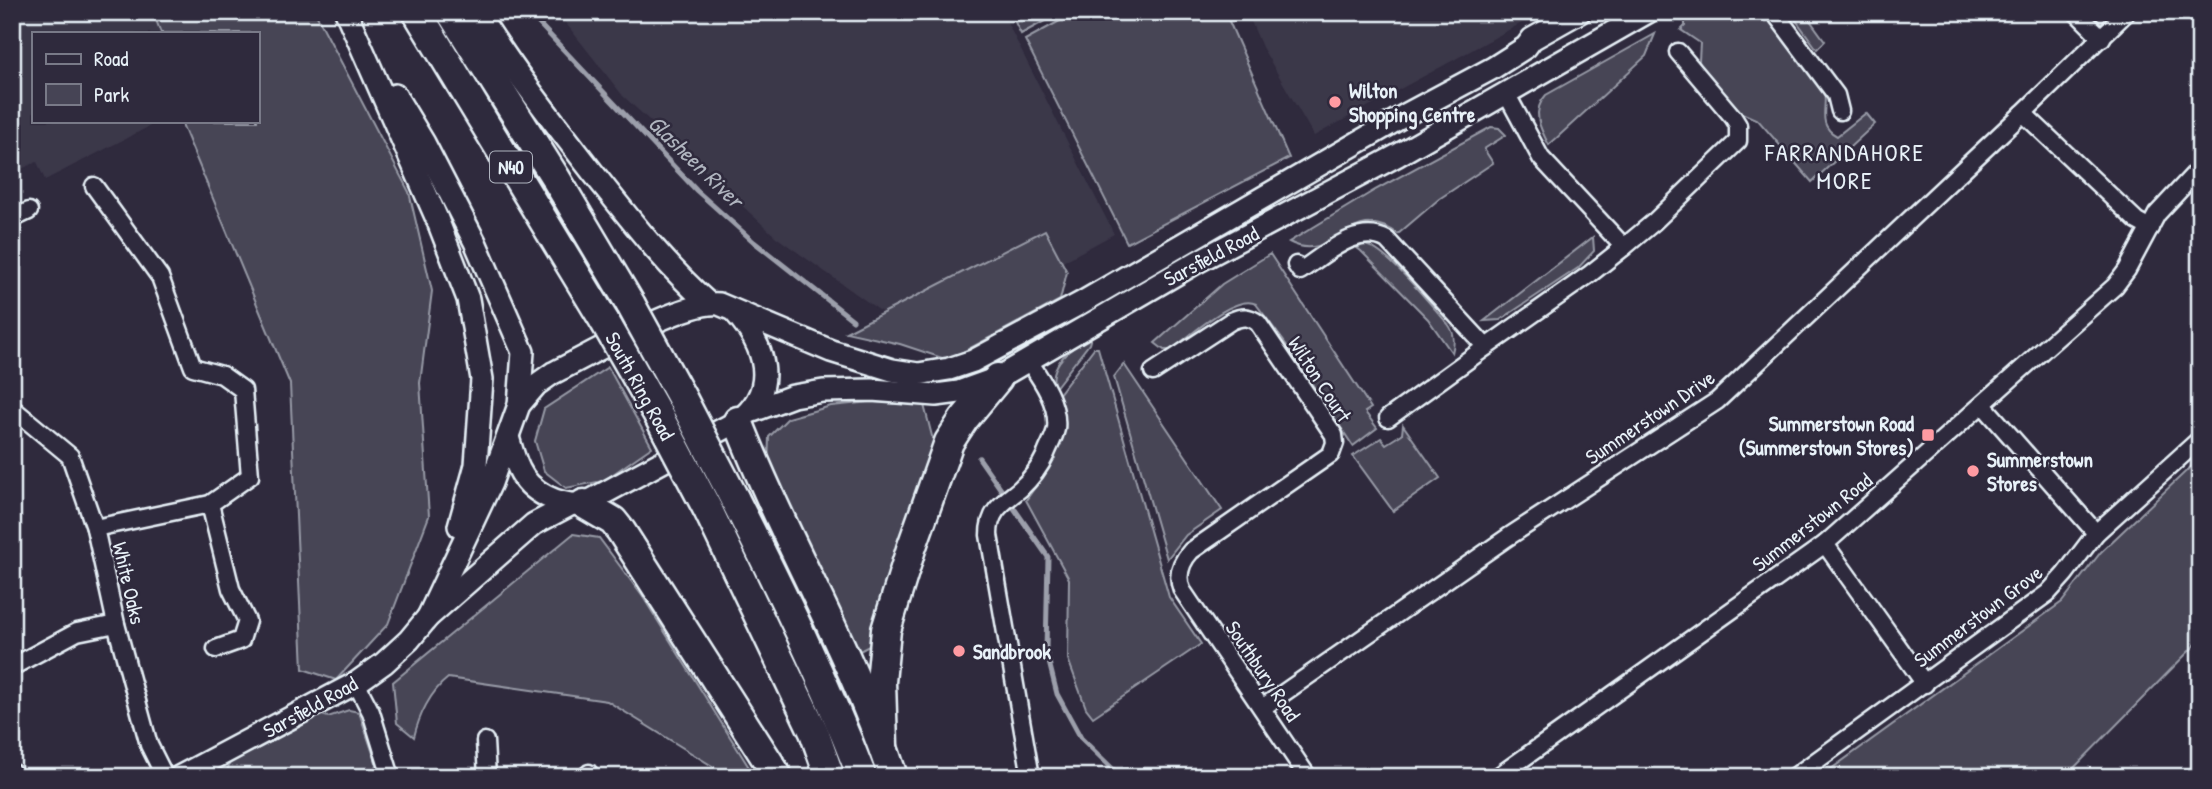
<svg xmlns="http://www.w3.org/2000/svg" width="2212" height="789" font-family="'Patrick Hand',sans-serif">
<style>
.built{fill:#3b3749}
.green{fill:#464455;stroke:#979aa6;stroke-width:2}
.lines{fill:none;stroke-linecap:round;stroke-linejoin:round}
.stream{stroke:#9c9fab;stroke-width:5}
.street-casing{stroke:#e8f1f8;stroke-width:21}
.secondary-casing{stroke:#e8f1f8;stroke-width:26}
.highway-casing{stroke:#e8f1f8;stroke-width:33}
.street{stroke:#2f2a3d;stroke-width:16}
.secondary{stroke:#2f2a3d;stroke-width:21}
.highway{stroke:#2f2a3d;stroke-width:28}
.highway-bridge-casing{stroke:#e8f1f8;stroke-width:33;stroke-linecap:butt}
.highway-bridge{stroke:#2f2a3d;stroke-width:28}
.poi-dot{fill:#ff9aa2;stroke:#2f2a3d;stroke-width:2.5}
.labels{text-anchor:middle;dominant-baseline:central;stroke-width:5;stroke-linejoin:round;paint-order:stroke}
.shield{fill:#2f2a3d;stroke:#b0b5c0;stroke-width:2}
.shield-label{font-size:19px;font-weight:bold;fill:#e8f1f8}
.poi-label{font-size:21px;font-weight:bold;fill:#e8f1f8;stroke:#2f2a3d;text-anchor:start}
.street-label{font-size:21px;fill:#e8f1f8;stroke:#2f2a3d}
.water-label{font-size:23px;font-style:italic;fill:#afb4be;stroke:#2f2a3d}
.quarter-label{font-size:24px;letter-spacing:2px;fill:#e8f1f8;stroke:#2f2a3d}
</style>
<rect width="100%" height="100%" fill="#2f2a3d"/>
<filter id="ink" filterUnits="userSpaceOnUse"><feTurbulence type="fractalNoise" baseFrequency=".0143" numOctaves="2"/><feDisplacementMap in="SourceGraphic" scale="14" xChannelSelector="R" yChannelSelector="G"/><feConvolveMatrix kernelMatrix="1 2 1 2 8 2 1 2 1" color-interpolation-filters="sRGB"/></filter>
<g filter="url(#ink)">
<g class="built">
<path d="M12 12H153L161 33H33V121H160L45 180 37 162 12 173Z"/>
<path d="M557 12H1002L1114 234 947 325 893 320 776 237 623 96Z"/>
<path d="M1247 12H1542L1314 136 1262 47Z"/>
</g>
<g class="green">
<path d="M153 12H315L409 192 432 291 420 383 429 516 388 624 336 680 303 669 290 384 182 124 183 121H257V33H161Z"/>
<path d="M1010 12H1061L1021 34Z"/>
<path d="M1076 12H1225L1289 158 1127 243 1025 40Z"/>
<path d="M1693 12H1762L1824 90C1828 108 1816 125 1837 136L1866 113 1875 124 1812 182 1758 120 1742 113 1702 70 1699 61 1700 43 1681 30 1685 26V17Z"/>
<path d="M1790 12H1804L1825 41 1817 49Z"/>
<path d="M1655 34 1646 56 1549 145C1540 129 1531 111 1546 95Z"/>
<path d="M1491 127 1499 128 1506 135 1484 149 1493 163 1439 199 1398 234C1351 199 1334 266 1289 242L1375 190Z"/>
<path d="M1045 230 1067 272 1060 300 948 360 900 344 846 332Z"/>
<path d="M1593 237 1594 251 1578 268 1500 320 1484 321Z"/>
<path d="M1363 245C1383 244 1433 308 1448 324 1455 333 1455 342 1452 353L1428 319 1361 251 1357 248Z"/>
<path d="M1270 254 1371 408 1365 412 1377 428 1353 446 1285 343 1256 304C1235 293 1189 337 1171 350H1164L1155 343 1222 284Z"/>
<path d="M1091 337 1089 344 1055 388C1047 365 1072 346 1091 337Z"/>
<path d="M1094 348H1098L1169 597 1201 644 1093 717 1086 708 1068 659 1069 579 1026 500C1049 468 1075 435 1059 394Z"/>
<path d="M1124 364 1222 510 1186 535 1167 559 1114 377Z"/>
<path d="M608 367 652 447 603 481 566 488 544 471 535 441 544 409Z"/>
<path d="M871 402 924 405 934 444 871 645 854 654 768 469 769 437 788 418 831 406Z"/>
<path d="M1403 425 1440 478 1393 511 1353 456 1381 438 1386 444 1402 434Z"/>
<path d="M2200 458V640L2065 777H1820L2062 602 2101 552Z"/>
<path d="M573 534 599 538 643 597 755 777H724L717 769 607 701 448 678C430 692 419 716 414 737L397 723 393 682Z"/>
<path d="M349 710 359 712 381 777H225L230 762 322 715 328 717Z"/>
</g>
<g class="lines">
<g class="stream">
<path d="M528 12 697 191 754 242 853 320"/>
<path d="M979 458 1048 557 1046 650 1057 694 1081 738 1121 777"/>
</g>
<g class="street-casing">
<g id="street">
<path d="M1774 12 1836 95 1840 111"/>
<path d="M2076 12 2102 38"/>
<path d="M1506 93 1541 158 1624 247 1654 222 1738 141V125L1733 117 1678 52"/>
<path d="M2023 113 2137 221 2150 228"/>
<path d="M94 186 160 277 193 367 222 375 243 390 250 476 210 504 95 528"/>
<path d="M12 219 29 211"/>
<path d="M1296 265 1300 271C1325 255 1357 223 1387 240L1486 347 1590 274 1624 247"/>
<path d="M1028 360C1041 379 1059 404 1056 429 1054 438 1049 446 1046 454 1040 467 1031 479 1020 489 1003 503 989 510 989 535L1031 777"/>
<path d="M1153 372 1231 321C1242 316 1249 316 1258 323L1334 435 1335 443 1331 454 1191 551C1181 562 1176 575 1182 590L1308 777"/>
<path d="M1983 405 2096 533"/>
<path d="M12 408 70 456 95 528 116 624 149 745 165 777"/>
<path d="M1388 418 1486 347"/>
<path d="M210 504 231 589 247 621 241 640 216 649"/>
<path d="M1825 544 1925 684"/>
<path d="M12 667 77 632 116 624"/>
<path d="M356 683 371 712 391 777"/>
<path d="M1262 708 1508 537 1717 401 2023 113 2127 12"/>
<path d="M485 741 487 777"/>
<path d="M12 772 16 777"/>
<path d="M588 777 589 773"/>
<path d="M1497 777 1825 544 2115 286 2127 270 2157 214 2200 168"/>
<path d="M1794 777 2048 593 2065 574 2096 533 2200 439"/>
</g>
</g>
<g class="secondary-casing">
<g id="secondary">
<path d="M346 12 437 219 468 299 482 379 476 465 459 526"/>
<path d="M477 12C512 69 553 121 594 174 630 219 665 265 708 303"/>
<path d="M395 95 424 143 475 242 523 352 519 405"/>
<path d="M750 412 793 396 823 391 872 390 936 395 959 392 998 378 1197 262 1398 155 1648 12"/>
<path d="M508 437C511 447 514 459 519 469 530 493 559 506 584 504L738 421C780 389 765 346 735 312"/>
<path d="M428 617 491 483 519 405 536 385 553 373C588 356 684 300 719 304L831 351 892 370 918 374 949 369 973 361 1081 303 1407 114 1493 68 1526 47 1532 39 1580 12"/>
<path d="M179 777 356 683 384 663 409 640 428 617 534 524 570 505"/>
</g>
</g>
<g class="highway-casing">
<g id="highway">
<path d="M417 12 605 322"/>
<path d="M451 12 555 177 631 305"/>
<path d="M738 421C785 542 853 654 893 777"/>
<path d="M734 498C780 589 825 681 862 777"/>
<path d="M584 504 613 521 621 531 778 777"/>
<path d="M708 510 814 732 830 777"/>
<path d="M883 745 881 682 886 630 911 549 949 442 964 419 998 378"/>
</g>
</g>
<use href="#street" class="street"/>
<use href="#secondary" class="secondary"/>
<use href="#highway" class="highway"/>
<g class="highway-bridge-casing">
<g id="highway-bridge">
<path d="M631 305 682 398 734 498"/>
<path d="M605 322 657 413 708 510"/>
</g>
</g>
<use href="#highway-bridge" class="highway-bridge"/>
</g>
</g>
<g class="poi-dot">
<circle cx="1335" cy="102" r="7"/>
<rect x="1921" y="428" width="14" height="14" rx="3.5"/>
<circle cx="1973" cy="471" r="7"/>
<circle cx="959" cy="651" r="7"/>
</g>
<g class="labels">
<rect class="shield" x="490" y="151.5" width="42" height="31" rx="5"/>
<g class="shield-label">
<text x="511" y="167">N40</text>
</g>
<g class="poi-label">
<text x="1349" y="90">Wilton<tspan x="1349" dy="24">Shopping Centre</tspan></text>
<text x="1914" y="423" text-anchor="end">Summerstown Road<tspan x="1914" dy="24">(Summerstown Stores)</tspan></text>
<text x="1987" y="459">Summerstown<tspan x="1987" dy="24">Stores</tspan></text>
<text x="973" y="651">Sandbrook</text>
</g>
<g class="street-label">
<text transform="translate(1211 256) rotate(-28)">Sarsfield Road</text>
<text transform="translate(1320 379) rotate(57)">Wilton Court</text>
<text transform="translate(640 386) rotate(61)">South Ring Road</text>
<text transform="translate(1650 417) rotate(-34)">Summerstown Drive</text>
<text transform="translate(1812 522) rotate(-38)">Summerstown Road</text>
<text transform="translate(129 583) rotate(77)">White Oaks</text>
<text transform="translate(1978 616) rotate(-37)">Summerstown Grove</text>
<text transform="translate(1263 671) rotate(56)">Southbury Road</text>
<text transform="translate(310 707) rotate(-29)">Sarsfield Road</text>
</g>
<g class="water-label">
<text transform="translate(696 161) rotate(44)">Glasheen River</text>
</g>
<g class="quarter-label">
<text x="1845" y="152">FARRANDAHORE<tspan x="1845" dy="28">MORE</tspan></text>
</g>
</g>
<rect width="2212" height="789" fill="none" stroke="#2f2a3d" stroke-width="42"/>
<rect x="21" y="21" width="2170" height="747" fill="none" stroke="#e8f1f8" stroke-width="2.5" filter="url(#ink)"/>
<rect x="32" y="32" width="228" height="91" fill="#2f2a3d" stroke="#797a88" stroke-width="2"/>
<rect x="46" y="54" width="35" height="10" fill="#2f2a3d" stroke="#797a88" stroke-width="2"/>
<text x="94" y="66" font-size="21" fill="#e8f1f8">Road</text>
<rect x="46" y="84" width="35" height="21" fill="#464455" stroke="#797a88" stroke-width="2"/>
<text x="94" y="102" font-size="21" fill="#e8f1f8">Park</text>
</svg>
